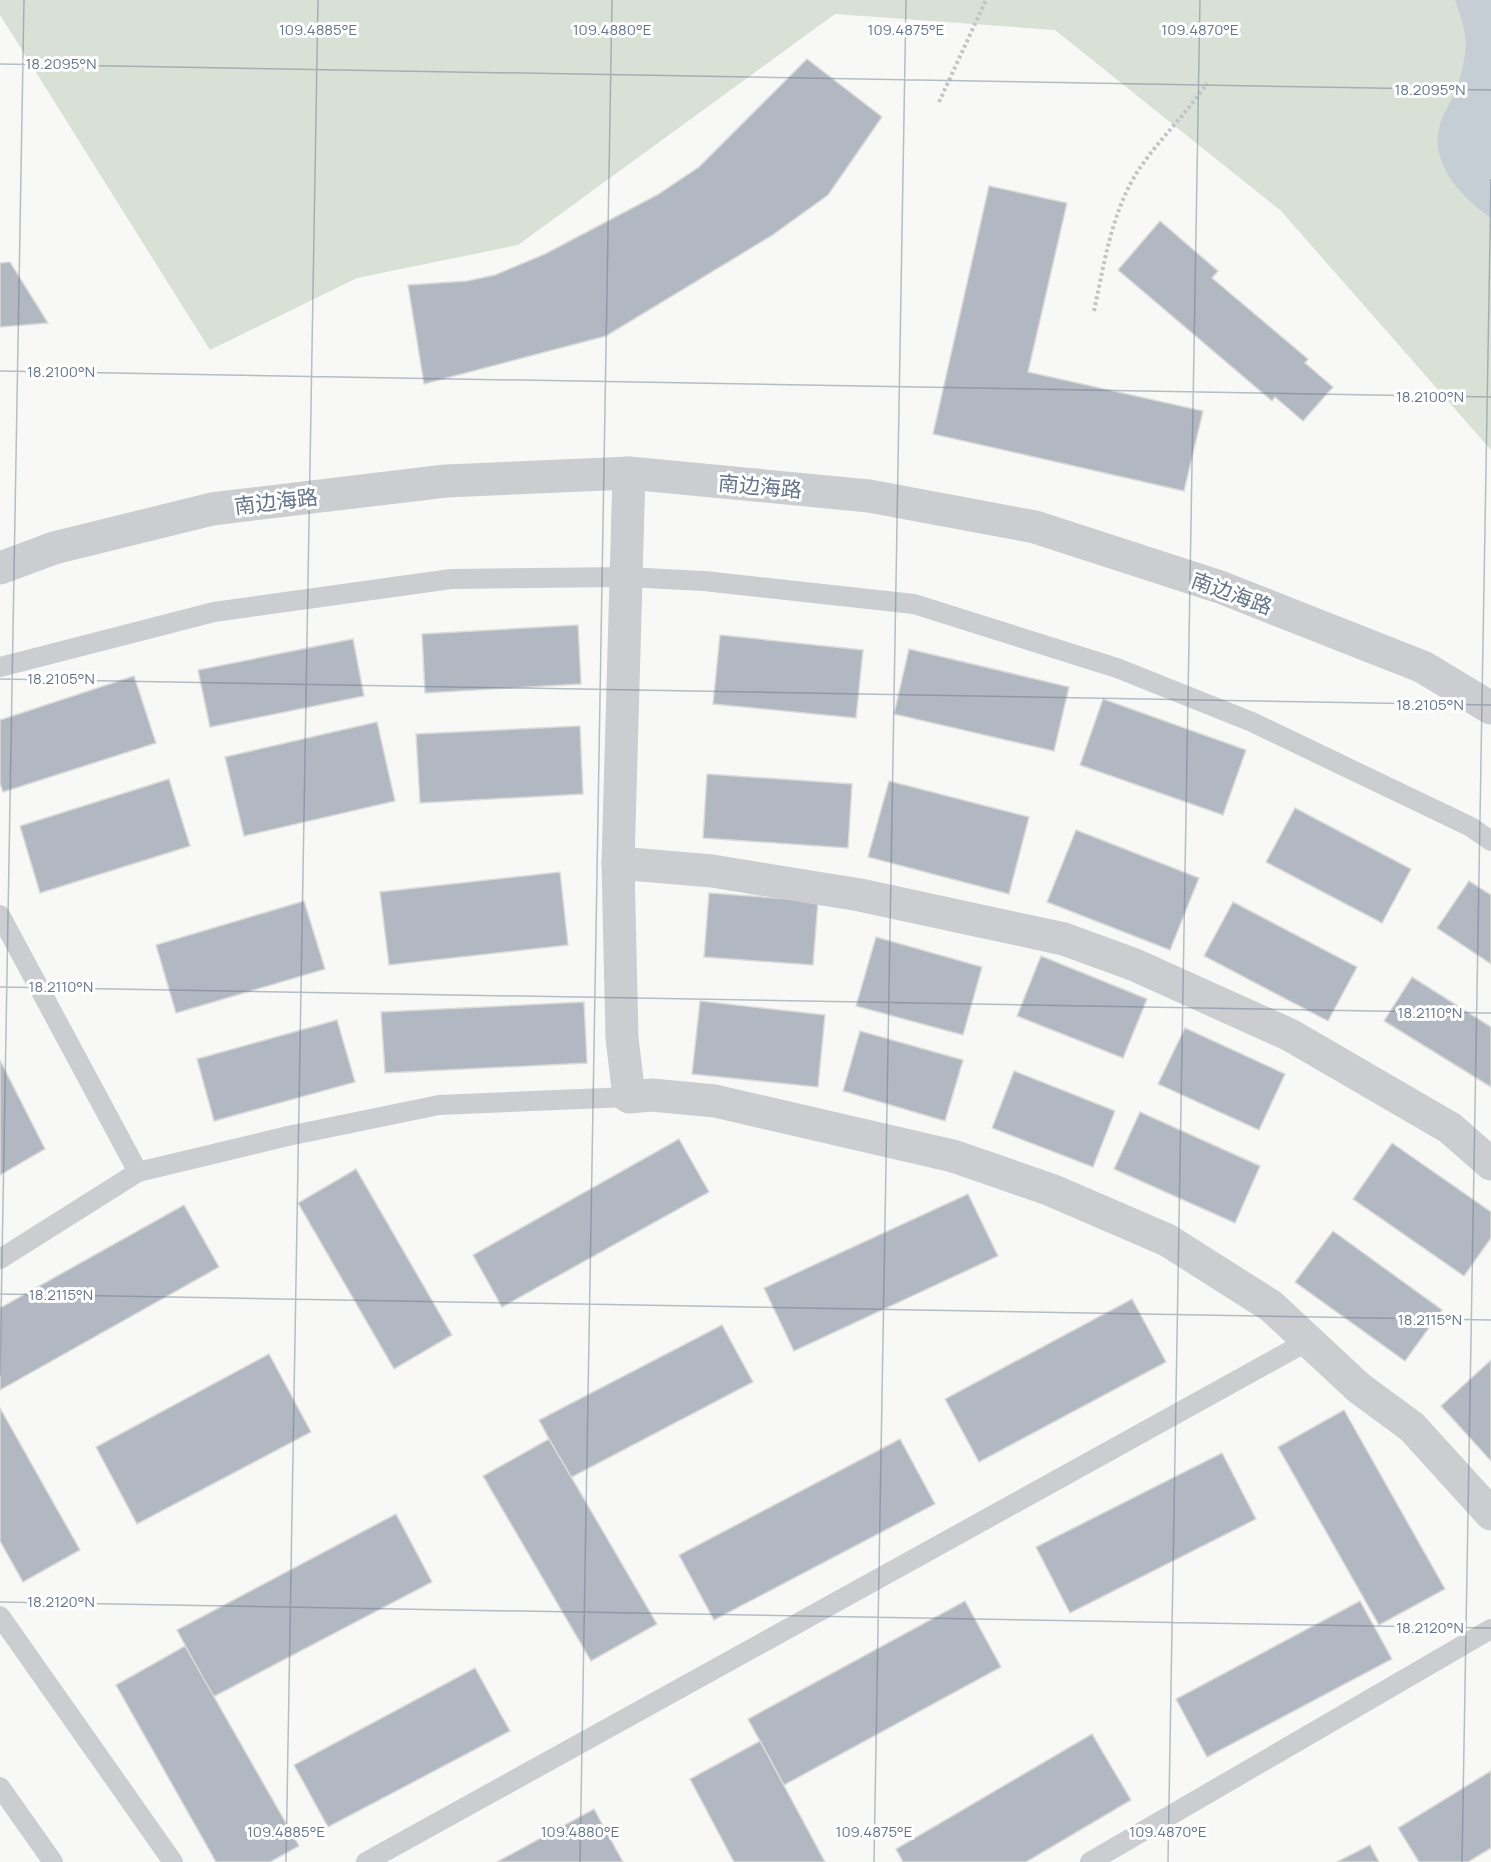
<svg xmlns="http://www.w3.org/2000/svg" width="1491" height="1862" font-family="Manrope,'Noto Sans SC',sans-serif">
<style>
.green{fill:#d9e1d6}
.water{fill:#c6ced5}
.building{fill:#b2b8c1;stroke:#dadad8;stroke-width:1.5}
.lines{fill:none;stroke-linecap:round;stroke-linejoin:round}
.path{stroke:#c1c3c6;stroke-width:4;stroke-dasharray:3 3;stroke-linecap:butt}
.service{stroke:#cbcdd1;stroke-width:20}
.minor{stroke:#cbcdd1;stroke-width:33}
.tertiary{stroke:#cbcdd1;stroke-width:33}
.ticks{fill:none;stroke:#65748a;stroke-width:1.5;stroke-opacity:0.45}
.labels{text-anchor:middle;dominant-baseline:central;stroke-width:6;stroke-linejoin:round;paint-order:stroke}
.street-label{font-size:21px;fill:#65748a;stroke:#fff}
.ticks-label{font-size:15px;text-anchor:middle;fill:#65748a;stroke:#fff;stroke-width:6;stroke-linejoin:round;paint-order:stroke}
</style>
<rect width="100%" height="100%" fill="#f8f9f6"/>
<path class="green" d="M0 0H1491V450L1281 211 1055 30 835 14 518 245 357 278 210 350 0 15Z"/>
<path class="water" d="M1455 0H1491V218C1463 199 1430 164 1439 128 1442 115 1451 103 1456 90 1460 79 1463 66 1465 54 1468 35 1461 17 1455 0Z"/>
<g class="building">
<path d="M807 59 882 117 828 195 771 236 606 336 424 384 408 285 467 281 495 275 545 254 657 195 699 167Z"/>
<path d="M989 186 1067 203 1028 372 1203 411 1184 491 933 434Z"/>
<path d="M1160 221 1218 271 1212 278 1308 359 1305 363 1333 387 1303 421 1275 397 1272 401 1118 270Z"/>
<path d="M10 262 48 323 0 327V263Z"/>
<path d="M578 625 581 684 425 693 422 634Z"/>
<path d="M720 635 863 650 856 718 713 704Z"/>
<path d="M353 639 364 696 210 727 198 670Z"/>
<path d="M909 649 1069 687 1054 751 894 714Z"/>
<path d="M134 676 156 743 3 792 0 783V720Z"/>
<path d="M1103 699 1246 750 1223 815 1080 765Z"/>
<path d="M377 722 395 801 244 836 225 757Z"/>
<path d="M580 726 583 794 420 803 416 734Z"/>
<path d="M707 774 852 784 848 848 703 838Z"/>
<path d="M169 779 190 846 40 893 20 826Z"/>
<path d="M889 781 1029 817 1009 894 868 857Z"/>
<path d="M1295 808 1411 869 1382 923 1266 862Z"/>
<path d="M1076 830 1199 878 1170 950 1047 902Z"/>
<path d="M560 872 568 945 389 965 380 892Z"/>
<path d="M1469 881 1491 895V964L1437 928Z"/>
<path d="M709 893 818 901 813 965 704 957Z"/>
<path d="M304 901 325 969 176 1013 156 945Z"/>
<path d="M1233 902 1357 967 1328 1021 1204 956Z"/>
<path d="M876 937 982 967 963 1035 856 1006Z"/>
<path d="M1041 956 1147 999 1123 1058 1017 1016Z"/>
<path d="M1412 977 1491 1027V1087L1384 1021Z"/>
<path d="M700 1001 825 1015 818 1087 692 1074Z"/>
<path d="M584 1002 587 1063 385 1073 381 1012Z"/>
<path d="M337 1020 355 1082 214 1121 197 1059Z"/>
<path d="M1185 1028 1285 1074 1259 1130 1158 1084Z"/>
<path d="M860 1031 963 1060 945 1121 843 1091Z"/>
<path d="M0 1060 45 1149 0 1175Z"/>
<path d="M1014 1071 1115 1111 1093 1167 992 1128Z"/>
<path d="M1140 1112 1260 1166 1235 1223 1114 1169Z"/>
<path d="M679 1139 709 1192 502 1307 473 1255Z"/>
<path d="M1392 1143 1491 1212V1238L1464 1276 1353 1199Z"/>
<path d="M356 1169 452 1335 394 1369 298 1203Z"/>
<path d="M968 1194 998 1256 794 1351 764 1288Z"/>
<path d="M184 1205 219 1267 0 1390V1308Z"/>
<path d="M1333 1231 1442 1310 1405 1361 1295 1282Z"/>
<path d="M1132 1299 1166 1362 979 1462 945 1399Z"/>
<path d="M722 1325 753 1382 570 1478 539 1420Z"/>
<path d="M269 1354 311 1432 137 1524 96 1447Z"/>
<path d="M1491 1360V1461L1441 1406Z"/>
<path d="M0 1408 80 1550 23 1582 0 1541Z"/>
<path d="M1344 1410 1445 1589 1379 1625 1278 1447Z"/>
<path d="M549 1439 657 1624 591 1661 483 1476Z"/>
<path d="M900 1439 935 1504 714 1620 679 1555Z"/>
<path d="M1222 1453 1256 1519 1070 1613 1036 1547Z"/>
<path d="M396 1514 432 1582 213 1697 177 1630Z"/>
<path d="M965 1601 1001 1667 784 1785 748 1719Z"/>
<path d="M1360 1601 1392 1659 1207 1757 1176 1699Z"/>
<path d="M185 1646 299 1846 270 1862H216L116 1685Z"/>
<path d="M475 1668 510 1731 328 1827 294 1765Z"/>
<path d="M1092 1734 1131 1800 1026 1862H903L896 1849Z"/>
<path d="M760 1741 825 1862H734L690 1779Z"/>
<path d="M1491 1771V1848L1468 1862H1419L1398 1828Z"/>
<path d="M594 1809 623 1862H497Z"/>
<path d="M1370 1845 1379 1862H1337Z"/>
</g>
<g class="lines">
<g class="path">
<path d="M939 102 986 0"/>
<path d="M1094 311C1104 265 1111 215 1136 174 1156 142 1186 115 1207 83"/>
</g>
<g class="service">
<path d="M0 667 214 612 451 579 626 577 704 581 914 604 1117 668 1252 722 1471 827 1491 841"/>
<path d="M0 915 138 1172 0 1259"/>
<path d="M138 1172 288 1136 439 1105 629 1097"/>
<path d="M0 1616 173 1862"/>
<path d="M0 1787 53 1862"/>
<path d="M366 1862 1308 1341"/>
<path d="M1090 1862 1491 1629"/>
</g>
<g class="minor">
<path d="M629 473 618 863 622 1038 629 1097 652 1095 715 1101 953 1156 1051 1190 1167 1240 1271 1306 1359 1388 1412 1427 1491 1514"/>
<path d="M618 863 712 871 860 895 1064 939 1135 965 1290 1035 1450 1128 1491 1164"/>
</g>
<path class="tertiary" d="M0 568 54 548 212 509 446 481 629 473 869 496 1035 527 1220 587 1423 667 1491 708"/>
</g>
<path class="ticks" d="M0 64 1491 90M0 371 1491 397M0 679 1491 705M0 987 1491 1013M0 1294 1491 1320M0 1376 24 0M0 1602 1491 1628M286 1862 318 0M580 1862 612 0M874 1862 906 0M1168 1862 1200 0M1462 1862 1491 179"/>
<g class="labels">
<g class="street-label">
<text transform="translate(760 486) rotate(5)">南边海路</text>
<text transform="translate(276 501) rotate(-7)">南边海路</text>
<text transform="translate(1232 593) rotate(20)">南边海路</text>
</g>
</g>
<g class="ticks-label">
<text x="318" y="35">109.4885°E</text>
<text x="612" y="35">109.4880°E</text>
<text x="906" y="35">109.4875°E</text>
<text x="1200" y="35">109.4870°E</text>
<text x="61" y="69">18.2095°N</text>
<text x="1430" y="95">18.2095°N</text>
<text x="61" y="377">18.2100°N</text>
<text x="1430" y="402">18.2100°N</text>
<text x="61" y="684">18.2105°N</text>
<text x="1430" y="710">18.2105°N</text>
<text x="61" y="992">18.2110°N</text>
<text x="1430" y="1018">18.2110°N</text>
<text x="61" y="1300">18.2115°N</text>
<text x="1430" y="1325">18.2115°N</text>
<text x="61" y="1607">18.2120°N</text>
<text x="1430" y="1633">18.2120°N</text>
<text x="286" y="1837">109.4885°E</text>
<text x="580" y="1837">109.4880°E</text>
<text x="874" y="1837">109.4875°E</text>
<text x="1168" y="1837">109.4870°E</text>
</g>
</svg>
